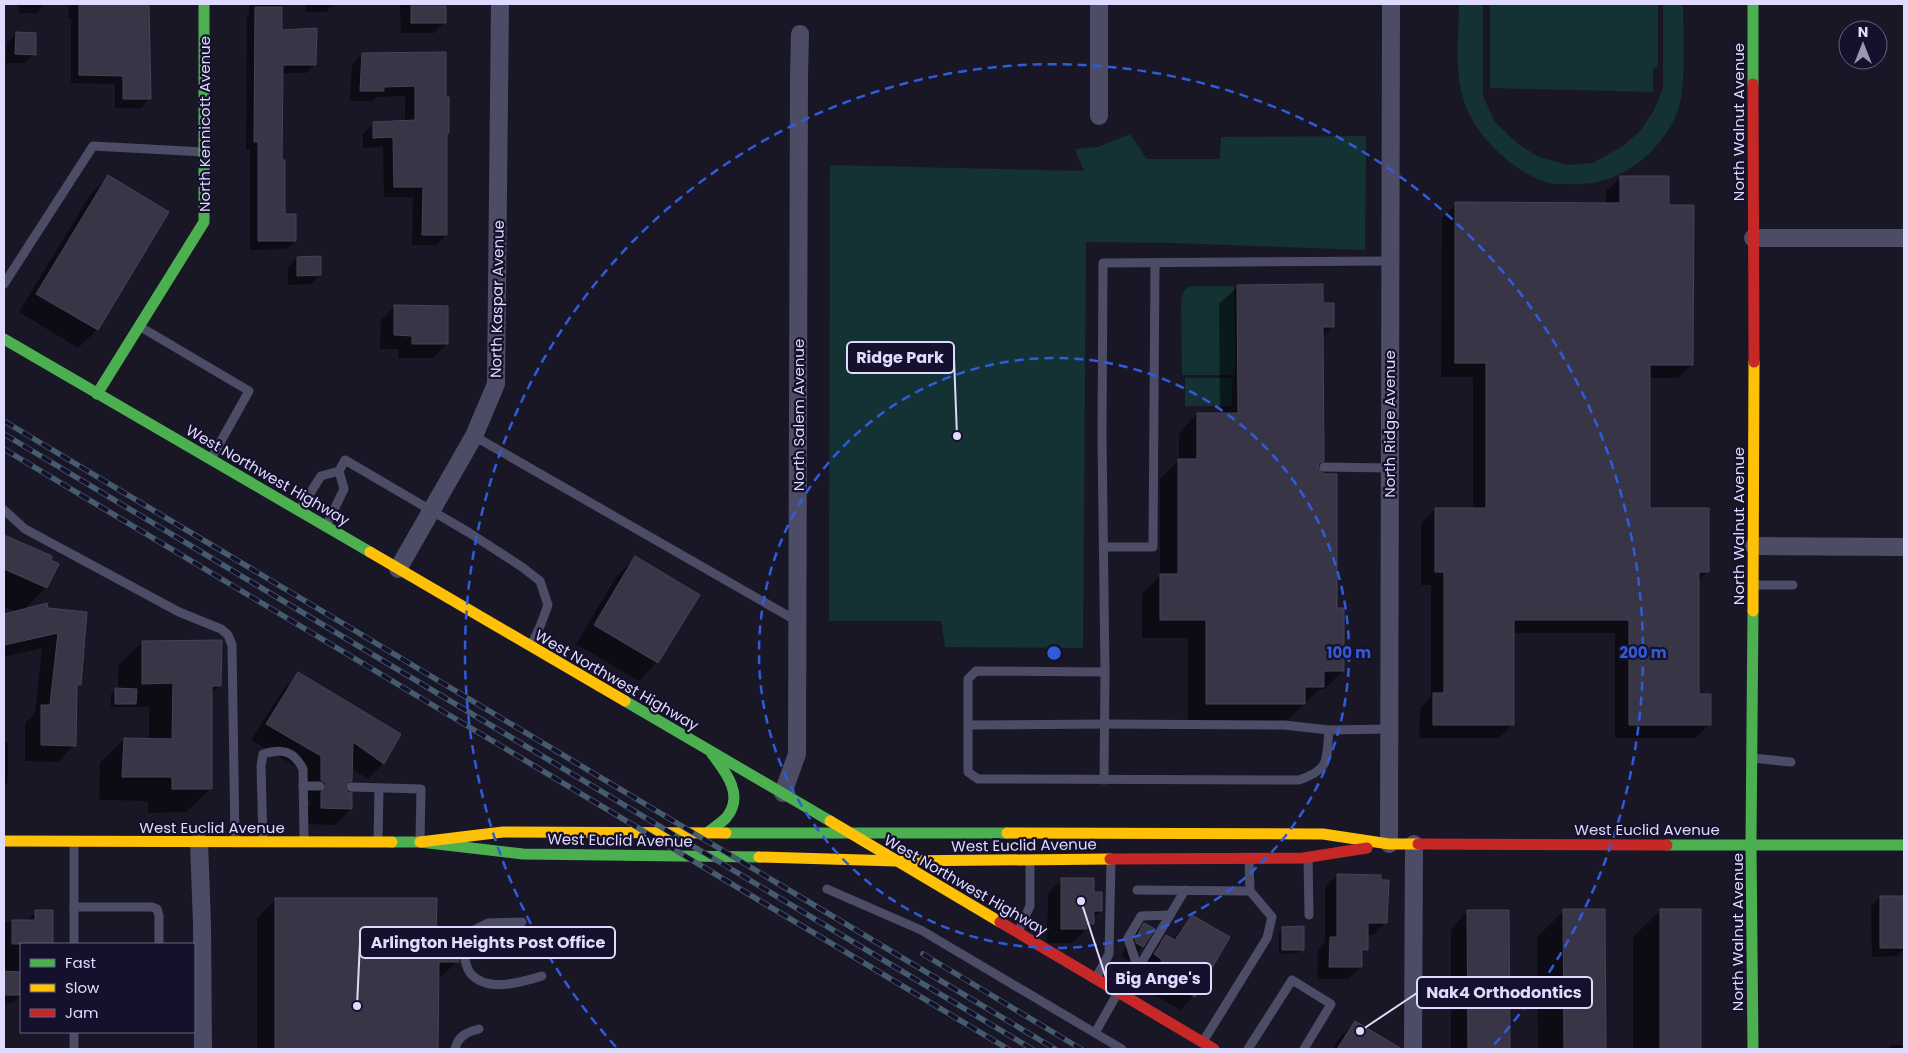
<svg xmlns="http://www.w3.org/2000/svg" width="1908" height="1053" font-family="Poppins,sans-serif">
<style>
.green{fill:#143233}
.shadow{fill:#0007}
.building{fill:#383547;stroke:#464258}
.lines{fill:none;stroke-linecap:round;stroke-linejoin:round}
.lane{stroke:#4d4c66;stroke-width:9}
.street{stroke:#4d4c66;stroke-width:18}
.fast{stroke:#4caf50;stroke-width:11}
.slow{stroke:#ffc107;stroke-width:11}
.jam{stroke:#c62828;stroke-width:11}
.rail-casing{stroke:#465c6e;stroke-width:5.5}
.rail{stroke:#15112c;stroke-width:4;stroke-dasharray:11;stroke-linecap:butt}
.ring{fill:none;stroke:#305cdc;stroke-width:2.5;stroke-dasharray:9 6}
.labels{text-anchor:middle;dominant-baseline:central;stroke-width:4.5;stroke-linejoin:round;paint-order:stroke}
.street-label{font-size:15px;fill:#dfdbff;stroke:#15112c}
.centre{fill:#305cdc;stroke:#15112c;stroke-width:2.5}
.ring-label{font-size:15px;text-anchor:middle;font-weight:bold;fill:#305cdc;stroke:#15112c;stroke-width:4.5;stroke-linejoin:round;paint-order:stroke}
.leader{fill:none;stroke:#dfdbff;stroke-width:2}
.callout-dot{fill:#dfdbff;stroke:#15112c;stroke-width:2}
.callout{fill:#15112c;stroke:#dfdbff;stroke-width:2}
.callout-label{font-size:16px;text-anchor:middle;font-weight:bold;fill:#dfdbff}
</style>
<rect width="100%" height="100%" fill="#191726"/>
<g class="green">
<path d="M1459 4H1483V96L1495 122 1518 144 1539 157 1567 165 1593 163 1623 146 1641 130 1654 110 1663 88V4H1683C1683 31 1687 89 1677 113 1658 157 1615 188 1567 184 1560 184 1551 184 1545 182 1513 170 1480 140 1467 109 1453 77 1459 37 1459 4Z"/>
<path d="M1490 4H1658V67L1653 68V92L1490 88Z"/>
<path d="M1130 134 1147 159H1220L1221 137 1366 136 1365 250 1173 243 1086 242 1083 648 945 647 941 621H829L830 165 1084 171 1075 149 1098 147Z"/>
<path d="M1190 286H1234L1235 375H1182L1181 300 1184 291Z"/>
<rect x="1185" y="378" width="47" height="28"/>
</g>
<g class="shadow">
<path d="M19 4H41V9L37 13H19Z"/>
<path d="M69 4H152L148 9 149 99 141 108H115V84L71 83V18H68Z"/>
<path d="M249 4H281V31L316 30 315 64 306 73H281L280 161 284 216 295 241 286 249 250 250V150H246L247 17 249 14Z"/>
<path d="M306 4H334L326 12H306Z"/>
<path d="M400 4H443L445 22 434 33H401Z"/>
<path d="M16 34 34 54 25 63H6L7 43Z"/>
<path d="M444 53 446 235 436 245H412L413 197H384L383 147 363 148V134L373 124 405 122V96L376 97 372 101H350L352 65 362 54Z"/>
<path d="M108 177 168 212 97 330 78 348 19 312 90 195Z"/>
<path d="M1620 178 1668 206 1692 365 1678 378H1648V509L1707 572 1698 581V695L1709 724 1696 738H1615V633H1513V724L1499 738H1419L1420 708 1431 697V585H1421V523L1435 509H1473V377H1441L1442 218 1456 204H1606V191Z"/>
<path d="M297 258 320 275 311 284 288 285V267Z"/>
<path d="M1238 286 1322 304 1333 327 1322 338V460L1317 466 1343 671 1324 689H1320L1285 722H1188V638H1142V594L1160 576V479L1179 460V433L1197 414H1220L1219 304Z"/>
<path d="M395 306 447 344 433 358H398L399 349H380L381 320Z"/>
<path d="M4 536 51 557 46 587 24 610 47 609 86 613 80 685 76 689 74 745 58 762 25 761V723L35 713 42 648 4 657V615L16 612 4 607Z"/>
<path d="M635 558 657 662 639 681 576 644 617 576Z"/>
<path d="M142 642 220 685 211 694V788L187 812 148 813V801L99 800 100 763 124 739 149 740V707H111V694L116 690H118V666Z"/>
<path d="M299 674 384 763 368 779 351 768V780L344 788 351 809 335 825 305 824V809L311 804 309 799 305 796V772L251 740 283 690Z"/>
<path d="M4 742H8V782L4 787Z"/>
<path d="M1337 875 1386 922 1373 935H1367V949L1361 956V967L1348 979H1317L1318 950 1325 943V887Z"/>
<path d="M1062 879 1092 893 1101 911 1092 919V924L1072 943H1047L1048 893Z"/>
<path d="M1880 897H1904V949L1897 956 1872 957 1871 906Z"/>
<path d="M275 900 435 943 456 953 457 962 437 980V1049H257V918Z"/>
<path d="M52 911V944H21V995L12 1003 4 1004V922L26 921 36 912Z"/>
<path d="M1468 911H1508L1509 1049H1451V929Z"/>
<path d="M1564 911H1604V1049H1538L1537 937Z"/>
<path d="M1660 911H1699V1049H1633V937Z"/>
<path d="M1192 917 1194 996 1180 1010 1141 987 1149 974 1141 968 1152 950 1166 936 1172 940Z"/>
<path d="M1145 924 1153 929 1142 947 1129 961 1123 957 1122 954 1131 938Z"/>
<path d="M1283 928 1302 949 1298 953 1279 954V932Z"/>
<path d="M1355 1023 1388 1042V1049H1333L1341 1036Z"/>
<path d="M1891 1045H1904V1049H1887Z"/>
</g>
<g class="building">
<path d="M79 4H149L151 99H123V76L79 75Z"/>
<rect x="411" y="6" width="35" height="17"/>
<path d="M255 7H282V30L317 28 316 65H283L282 160H285V214H296V241H258V142H254Z"/>
<path d="M16 32 36 33V55L15 54Z"/>
<path d="M446 52V97H449V133H447V235H422L423 187H394L393 137 373 138V122L415 120V86L384 87V91H360L362 53Z"/>
<path d="M108 175 169 212 98 330 36 294Z"/>
<path d="M1620 176H1669V205H1694L1693 365H1650V508H1709V572H1699V694H1711V725H1629V620H1514V725H1433V693H1444V572H1435V508H1486V363H1455V202L1620 203Z"/>
<path d="M321 256V275L297 276V257Z"/>
<path d="M1323 284V303H1334V327H1323L1324 461 1319 463 1318 467 1324 474H1337V608H1344V671H1324V687H1305V704H1206V620H1160V574H1178V459H1197V413H1238L1237 285Z"/>
<path d="M394 305 448 306V344H412V336L394 335Z"/>
<path d="M4 535 52 556 51 560 59 564 47 588 4 569Z"/>
<path d="M635 556 700 595 658 663 594 625Z"/>
<path d="M47 603 48 608 87 612 81 685H77L76 746 41 745V705H50L58 633 4 645V614Z"/>
<path d="M222 640 221 686H212V789H172V777H122L124 738 172 739 173 683 142 684V641Z"/>
<path d="M298 672 401 734 384 764 353 742 352 781 348 782 345 787 347 792 352 793V809L321 808V792L326 786 325 782 321 780V756L266 724Z"/>
<path d="M115 688 137 689 136 704H115Z"/>
<path d="M1337 874 1381 875V880H1389L1387 923H1368V950H1362V967H1329L1330 937H1337Z"/>
<path d="M1061 878H1094V892H1102V911H1094V924H1087V929H1061Z"/>
<rect x="1880" y="896" width="24" height="52"/>
<path d="M275 898H437L436 942H459L457 953 459 962H439L438 1049H275Z"/>
<path d="M1563 909H1605L1606 1049H1564Z"/>
<rect x="1660" y="909" width="41" height="140"/>
<path d="M35 910H53V944H12V920H35Z"/>
<path d="M1467 910H1509L1510 1049H1468Z"/>
<path d="M1192 915 1230 937 1195 997 1154 973 1162 960 1154 954 1166 935 1175 940Z"/>
<path d="M1144 923 1155 929 1143 947 1136 943 1135 939Z"/>
<path d="M1304 926V950H1282V927Z"/>
<path d="M4 971 21 972V995H4Z"/>
<path d="M1355 1021 1402 1049H1337Z"/>
</g>
<g class="lines">
<g class="lane">
<path d="M4 284 93 146 204 152"/>
<path d="M139 326 249 391 212 457"/>
<path d="M474 436 797 621"/>
<path d="M1324 467 1389 468"/>
<path d="M300 509 321 476 339 471"/>
<path d="M4 510 25 529 179 612 221 629 228 635 232 645 235 841"/>
<path d="M327 524 344 489 339 471 345 460 468 532 522 567 540 581 548 605 541 624 532 644"/>
<path d="M1104 547H1153L1155 263"/>
<path d="M1755 585H1793"/>
<path d="M1105 672 1102 437 1103 263 1389 261"/>
<path d="M968 725V679L976 671 1105 672 1104 780"/>
<path d="M1329 730C1326 760 1331 769 1299 780L978 779 968 772V725L1104 724 1284 725 1329 730 1389 729"/>
<path d="M1752 758 1791 762"/>
<path d="M303 786H320"/>
<path d="M351 787 421 789 420 841"/>
<path d="M263 841 261 766 263 754C282 748 294 751 303 769L304 840"/>
<path d="M378 841 379 788"/>
<path d="M74 842V944"/>
<path d="M1308 857 1309 915"/>
<path d="M827 889 921 930 1095 1033"/>
<path d="M1137 890 1250 891"/>
<path d="M74 907H152L157 909 159 916V944"/>
<path d="M522 922 488 923 472 931 463 952C465 959 466 969 471 974 488 993 521 982 542 976"/>
<path d="M1019 930 1030 906V861"/>
<path d="M1138 969 1128 938 1141 916 1170 915"/>
<path d="M1097 976 1109 954 1111 860"/>
<path d="M1124 992 1185 890"/>
<path d="M1117 994 1095 1033 1122 1049"/>
<path d="M74 1032V1049"/>
<path d="M1204 1040 1267 938 1272 917 1250 891 1249 859"/>
<path d="M455 1049C458 1036 467 1032 479 1029"/>
<path d="M1248 1049 1292 980 1331 1004 1304 1049"/>
</g>
<g class="street">
<path d="M1099 116V4"/>
<path d="M1753 238H1904"/>
<path d="M1754 546 1904 547"/>
<path d="M398 569 474 436 496 384 500 4"/>
<path d="M783 793 797 754 799 76 800 34"/>
<path d="M199 842 202 925 203 1049"/>
<path d="M1389 844 1391 4"/>
<path d="M1413 1049 1414 844"/>
</g>
<g class="fast">
<path d="M1753 4V84"/>
<path d="M4 339 370 552"/>
<path d="M97 394 204 222V4"/>
<path d="M625 701 830 821"/>
<path d="M707 833C713 828 720 824 726 818 745 796 726 772 712 754"/>
<path d="M726 833H1007"/>
<path d="M392 842H420L523 854 759 857"/>
<path d="M1667 845H1904"/>
<path d="M1753 1049 1751 844 1753 611"/>
</g>
<g class="slow">
<path d="M370 552 625 701"/>
<path d="M1753 611 1754 362"/>
<path d="M830 821 1000 922"/>
<path d="M1007 833 1323 834 1389 844H1418"/>
<path d="M4 841 392 842"/>
<path d="M420 842 503 832 726 833"/>
<path d="M759 857 896 861 1110 859"/>
</g>
<g class="jam">
<path d="M1753 84 1754 362"/>
<path d="M1418 844 1667 845"/>
<path d="M1110 859 1303 858 1367 848"/>
<path d="M1000 922 1214 1049"/>
</g>
<g class="rail-casing">
<g id="rail">
<path d="M4 421 1055 1049"/>
<path d="M4 434 1032 1049"/>
<path d="M4 449 1008 1049"/>
<path d="M923 954 1081 1049"/>
</g>
</g>
<use href="#rail" class="rail"/>
</g>
<g class="ring">
<circle cx="1054" cy="653" r="295"/>
<path d="M616 1047A589 589 0 1 1 1492 1047"/>
</g>
<g class="labels">
<g class="street-label">
<text transform="translate(1738 122) rotate(-90)">North Walnut Avenue</text>
<text transform="translate(204 124) rotate(-90)">North Kennicott Avenue</text>
<text transform="translate(497 299) rotate(-89)">North Kaspar Avenue</text>
<text transform="translate(798 415) rotate(-90)">North Salem Avenue</text>
<text transform="translate(1389 424) rotate(-90)">North Ridge Avenue</text>
<text transform="translate(268 475) rotate(30)">West Northwest Highway</text>
<text transform="translate(1738 526) rotate(-90)">North Walnut Avenue</text>
<text transform="translate(617 680) rotate(30)">West Northwest Highway</text>
<text x="212" y="827">West Euclid Avenue</text>
<text x="1647" y="829">West Euclid Avenue</text>
<text transform="translate(620 840) rotate(1)">West Euclid Avenue</text>
<text transform="translate(1024 845) rotate(-1)">West Euclid Avenue</text>
<text transform="translate(966 885) rotate(30)">West Northwest Highway</text>
<text transform="translate(1737 932) rotate(-90)">North Walnut Avenue</text>
</g>
</g>
<circle cx="1054" cy="653" r="8" class="centre"/>
<g class="ring-label">
<text x="1349" y="658">100 m</text>
<text x="1643" y="658">200 m</text>
</g>
<path class="leader" d="M957 436L954 358M357 1006L360 942M1081 901L1106 978M1360 1031L1417 993"/>
<g class="callout-dot">
<circle cx="957" cy="436" r="5"/>
<circle cx="357" cy="1006" r="5"/>
<circle cx="1081" cy="901" r="5"/>
<circle cx="1360" cy="1031" r="5"/>
</g>
<g class="callout">
<rect x="847" y="342" width="107" height="31" rx="5"/>
<rect x="360" y="927" width="255" height="31" rx="5"/>
<rect x="1106" y="963" width="105" height="31" rx="5"/>
<rect x="1417" y="977" width="175" height="31" rx="5"/>
</g>
<g class="callout-label">
<text x="900" y="363">Ridge Park</text>
<text x="488" y="948">Arlington Heights Post Office</text>
<text x="1158" y="984">Big Ange's</text>
<text x="1504" y="998">Nak4 Orthodontics</text>
</g>
<rect width="1908" height="1053" fill="none" stroke="#dfdbff" stroke-width="10"/>
<rect x="20" y="943" width="175" height="90" fill="#15112c" stroke="#666280"/>
<rect x="30" y="959" width="25" height="8" fill="#4caf50" stroke="#666280"/>
<text x="65" y="968" font-size="15" fill="#dfdbff">Fast</text>
<rect x="30" y="984" width="25" height="8" fill="#ffc107" stroke="#666280"/>
<text x="65" y="993" font-size="15" fill="#dfdbff">Slow</text>
<rect x="30" y="1009" width="25" height="8" fill="#c62828" stroke="#666280"/>
<text x="65" y="1018" font-size="15" fill="#dfdbff">Jam</text>
<g transform="translate(1863 45)"><circle r="24" fill="#15112c" stroke="#666280"/>
<path d="M0-4L9 19L0 12L-9 19Z" fill="#9a96b3"/>
<text y="-8" font-size="14" font-weight="bold" text-anchor="middle" fill="#dfdbff">N</text>
</g>
</svg>
